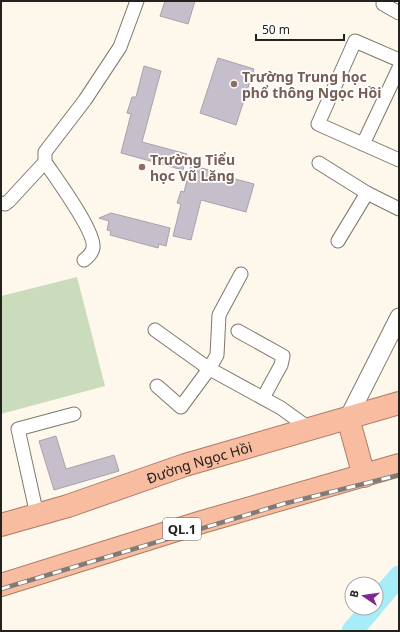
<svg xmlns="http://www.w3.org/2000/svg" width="400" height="632" font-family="'Noto Sans',sans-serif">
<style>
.green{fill:#cbdcbc}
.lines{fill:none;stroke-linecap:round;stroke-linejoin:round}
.river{stroke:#a7ecf9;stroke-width:21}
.building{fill:#c4bfca;stroke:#a7a2ad}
.minor-casing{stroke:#7d786f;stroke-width:15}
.tertiary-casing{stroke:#7d786f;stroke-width:19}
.trunk-casing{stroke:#ad7b63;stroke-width:24}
.minor{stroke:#fff;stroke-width:13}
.tertiary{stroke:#fff;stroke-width:17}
.trunk{stroke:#f8bca0;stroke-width:22}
.rail-casing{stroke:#807c75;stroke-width:4.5}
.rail{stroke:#fff;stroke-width:3;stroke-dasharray:9;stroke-linecap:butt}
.education-dot{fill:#8d6e63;stroke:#fff;stroke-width:1.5}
.labels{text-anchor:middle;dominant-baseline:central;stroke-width:3.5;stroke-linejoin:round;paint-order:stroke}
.shield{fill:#fff;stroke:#666462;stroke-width:1}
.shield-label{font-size:13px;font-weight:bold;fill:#24221e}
.education-label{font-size:14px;font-weight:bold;fill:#785e54;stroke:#fff;text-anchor:start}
.street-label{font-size:14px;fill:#24221e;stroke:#fff}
</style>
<rect width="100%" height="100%" fill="#fdf7ec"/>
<path class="green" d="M77 277 105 386 1 414V296Z"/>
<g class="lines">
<g class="river">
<path d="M376 603 399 576"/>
<path d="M352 631 372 608"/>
</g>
</g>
<g class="building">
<path d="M165 1H195L188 24 160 16Z"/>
<path d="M218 58 254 69 236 125 200 113Z"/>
<path d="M144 66 161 71 142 142 187 154 183 170 121 153 131 114 127 113 132 97H136Z"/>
<path d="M191 165 209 170V172L254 184 246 212 201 200 191 240 173 236 181 204 177 203 181 191 184 192Z"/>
<path d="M111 213 170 228 166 246 159 244 158 248 110 235 111 231 107 230 109 221 99 218Z"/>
<path d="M56 436 66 469 114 455 119 471 54 490 39 441Z"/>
</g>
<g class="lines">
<g class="minor-casing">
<g id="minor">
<path d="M383 4 399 13"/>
<path d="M399 60 355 41 318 124 399 160"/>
<path d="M363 144 399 68"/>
<path d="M319 163 367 193"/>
<path d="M1 203 5 204 9 201 45 162"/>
<path d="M338 241 367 193 399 209"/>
<path d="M84 260C88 257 92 253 93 248 96 232 55 177 45 162V152L85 100 120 47 137 1"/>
<path d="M155 330 208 368 281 408 310 429"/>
<path d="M238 331 283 356 281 365 263 398"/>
<path d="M157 386 181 407 209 369 217 355 219 315 241 274"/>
<path d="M37 515 18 429 74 414"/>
</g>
</g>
<g class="tertiary-casing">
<path id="tertiary" d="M348 418 399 317"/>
</g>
<g class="trunk-casing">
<g id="trunk">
<path d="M348 418 364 476"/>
<path id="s1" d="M1 525 68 506 185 465 399 403"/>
<path d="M1 585 202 522 399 465"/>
</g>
</g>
<use href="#minor" class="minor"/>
<use href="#tertiary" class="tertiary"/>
<use href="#trunk" class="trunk"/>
<g class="rail-casing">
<path id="rail" d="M1 589 283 504 399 475"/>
</g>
<use href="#rail" class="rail"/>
</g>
<g class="education-dot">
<circle cx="234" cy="84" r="4"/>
<circle cx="142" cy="167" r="4"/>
</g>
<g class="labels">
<rect class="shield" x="163" y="518" width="38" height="22" rx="3"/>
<g class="shield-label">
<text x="182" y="529">QL.1</text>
</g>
<g class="education-label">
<text x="242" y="76">Trường Trung học<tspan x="242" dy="16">phổ thông Ngọc Hồi</tspan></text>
<text x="150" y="159">Trường Tiểu<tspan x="150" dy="16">học Vũ Lăng</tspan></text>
</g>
<g class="street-label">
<text stroke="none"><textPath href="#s1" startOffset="208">Đường Ngọc Hồi</textPath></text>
</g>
</g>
<rect width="400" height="632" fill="none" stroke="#24221e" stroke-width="4"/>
<g transform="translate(364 596) rotate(283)"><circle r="19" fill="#ffffff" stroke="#a7a7a5"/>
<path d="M0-3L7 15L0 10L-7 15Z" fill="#802794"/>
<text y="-6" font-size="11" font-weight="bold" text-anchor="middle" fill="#24221e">B</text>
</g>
<path d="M256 34v6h88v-6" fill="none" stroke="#24221e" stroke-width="2"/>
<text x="262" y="34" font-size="12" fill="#24221e" stroke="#ffffff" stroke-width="3" paint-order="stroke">50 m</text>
</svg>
